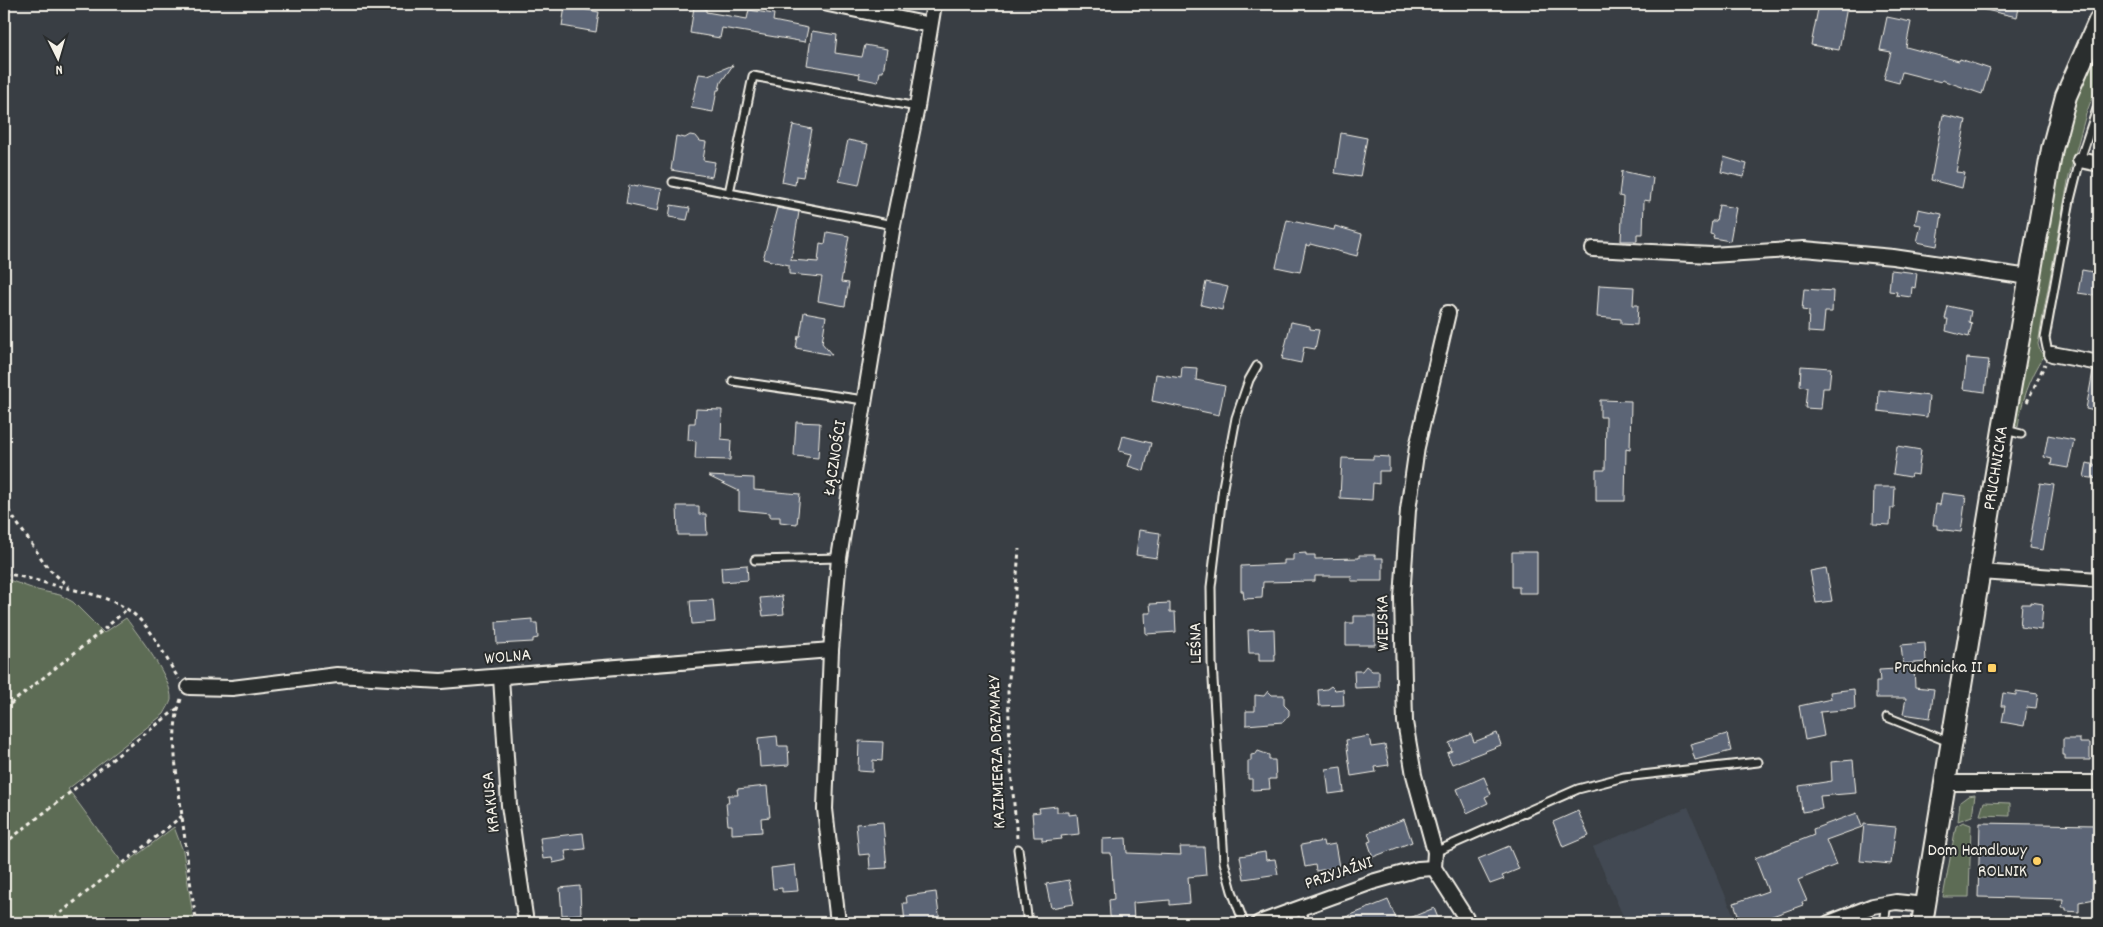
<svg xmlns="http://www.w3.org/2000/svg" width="2103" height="927" font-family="Dekko,sans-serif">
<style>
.built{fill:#434a53}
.green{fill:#5d6c55;stroke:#a8ae9e}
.building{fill:#5b6576;stroke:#f4f1e8}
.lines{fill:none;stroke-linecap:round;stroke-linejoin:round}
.service-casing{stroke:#f4f1e8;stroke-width:11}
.minor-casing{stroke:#f4f1e8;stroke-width:18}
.secondary-casing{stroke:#f4f1e8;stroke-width:24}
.path{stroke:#f4f1e8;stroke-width:3;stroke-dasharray:4 4;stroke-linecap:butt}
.service{stroke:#2a2d2e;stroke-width:7}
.minor{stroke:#2a2d2e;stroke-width:14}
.secondary{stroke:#2a2d2e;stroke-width:20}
.poi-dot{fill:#ffd166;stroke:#2a2d2e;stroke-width:2}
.labels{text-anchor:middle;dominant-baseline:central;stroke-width:4;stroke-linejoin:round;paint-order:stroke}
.street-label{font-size:18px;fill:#f4f1e8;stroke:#2a2d2e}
.poi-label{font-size:18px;fill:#f4f1e8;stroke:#2a2d2e;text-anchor:end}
</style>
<rect width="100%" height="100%" fill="#393e44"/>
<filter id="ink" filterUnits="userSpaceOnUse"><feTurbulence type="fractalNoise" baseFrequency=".02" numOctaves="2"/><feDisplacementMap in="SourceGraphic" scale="10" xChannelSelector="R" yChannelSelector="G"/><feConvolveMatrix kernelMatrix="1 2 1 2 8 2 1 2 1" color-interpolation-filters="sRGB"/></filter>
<g filter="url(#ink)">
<path class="built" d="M1688 807 1737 923H1626L1593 847Z"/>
<g class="green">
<path d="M2099 41V80L2086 114 2069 176 2043 315 2038 344 2040 351 2044 356C2030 378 2021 402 2018 427L2014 424 2060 154 2072 108 2084 74Z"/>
<path d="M6 579 37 590 60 595 73 602 104 633 126 618C138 635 173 679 171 700 170 704 166 710 164 714L68 789 124 865 174 827 183 851 194 923H4V581Z"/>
<path d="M1975 795 1972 816 1958 821 1960 802 1968 796Z"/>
<path d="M1984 802 2010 803V816L1980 815Z"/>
<path d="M1963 822 1971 825 1969 897H1943L1956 826Z"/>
</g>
<g class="building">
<path d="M1819 4 1847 7 1839 50 1811 45Z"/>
<path d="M1982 4H2020L2017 17 1981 9Z"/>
<path d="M565 6 599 12 596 32 562 26Z"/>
<path d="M694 7 706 9V12L747 19 749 10 774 14 773 21 808 28 805 42 722 28 720 38 690 33Z"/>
<path d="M1887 17 1911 22 1906 47 1959 61 1960 59 1990 69 1982 94 1942 80 1941 82 1902 72 1899 83 1884 79 1891 52 1880 50Z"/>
<path d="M812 31 837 35 835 53 862 57 865 45 887 49 883 72H880L878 82 859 78 860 74 807 65Z"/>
<path d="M733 65 721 82 719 90H717L713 112 691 108 699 74 708 75Z"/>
<path d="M1943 115 1966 120 1956 172 1965 173 1962 188 1931 180Z"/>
<path d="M793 125 812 129 803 177 796 176 795 185 782 182Z"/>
<path d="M1341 133 1367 138 1360 177 1335 173Z"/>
<path d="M690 135 696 136 700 141 706 142 703 160 715 162 712 177 671 170 676 136 685 138Z"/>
<path d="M848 140 868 144 859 185 839 181Z"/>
<path d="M1724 157 1747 164 1744 177 1721 172Z"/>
<path d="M1622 171 1653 178 1650 201 1644 200 1643 234H1637V241H1621L1623 197 1619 196Z"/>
<path d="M629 185 638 187V185L662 189 658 211 626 204Z"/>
<path d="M671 205 690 208 687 220 669 217Z"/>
<path d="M1719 205 1736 208 1730 241 1713 238 1714 235 1710 234 1712 221H1716Z"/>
<path d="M777 208 799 212 791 260 818 262 820 243 825 244 827 232 849 236 841 282 849 283 845 306 818 301 822 277 789 274V265L763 259Z"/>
<path d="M1918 209 1942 214 1937 246 1917 242 1921 225 1915 224Z"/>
<path d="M1287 220 1334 230 1335 226 1362 234 1357 256 1310 244 1309 246 1306 245 1300 272 1276 267Z"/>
<path d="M1891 270 1917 273 1915 288 1912 287 1911 297 1896 295 1897 292 1889 291Z"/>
<path d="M2082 270 2099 273V296L2078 293Z"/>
<path d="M1206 282 1228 287 1222 310 1201 305Z"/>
<path d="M1599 285 1634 287 1633 305H1638L1637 325 1621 324V319L1597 317Z"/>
<path d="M1804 289 1833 291 1832 312H1825L1823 333 1808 332 1809 311 1802 310Z"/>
<path d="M1948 306 1971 311 1969 322 1972 323 1969 337 1946 331 1948 319H1945Z"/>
<path d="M804 312 826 316 822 343 832 355 796 348 798 336H800Z"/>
<path d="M1291 322 1310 326V329L1319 330 1315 349 1304 347 1301 363 1282 359Z"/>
<path d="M1967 358 1989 360 1985 392 1963 389Z"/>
<path d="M1801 366 1831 368 1829 388H1823L1821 409 1805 408 1807 387 1800 386Z"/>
<path d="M1182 367 1197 368 1196 380 1225 386 1219 415 1152 401 1156 374 1181 378Z"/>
<path d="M2093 371 2099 372V412L2086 409Z"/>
<path d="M1879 390 1929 396 1927 417 1878 411Z"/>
<path d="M1600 400 1631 401 1630 450 1626 449 1625 501H1596V470H1605L1606 417H1600Z"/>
<path d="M696 409 722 410 721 439 731 440 730 460 695 459 696 441 688 440 689 423H695Z"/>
<path d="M796 422 820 423 818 458 794 456Z"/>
<path d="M2048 435 2074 440 2068 468 2051 465 2052 459 2044 457Z"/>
<path d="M1123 436 1151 443 1144 471 1128 466 1132 454 1119 451Z"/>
<path d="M1897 446 1921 450 1918 475 1911 474 1910 477 1893 474Z"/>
<path d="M1373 456 1389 457V471H1379V484L1373 483 1372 500 1340 498 1342 458 1373 459Z"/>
<path d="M2087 463 2099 466V479L2084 477Z"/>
<path d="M708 476 754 478V490L800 494 797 524 780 522V517H770V513L739 510V491Z"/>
<path d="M2040 483 2054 485 2043 550 2029 548Z"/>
<path d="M1874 487H1895L1894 508H1891L1890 525 1873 524Z"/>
<path d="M1942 493 1966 496 1961 532 1937 529V525H1933L1936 504 1940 505Z"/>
<path d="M677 506H699V514H706L707 535H678Z"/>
<path d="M1139 530 1160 533 1157 558 1136 555Z"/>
<path d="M1512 552H1537V593H1519V587H1512Z"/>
<path d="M1306 553V555H1315V559L1359 558V555H1375V558H1383V581H1351V576H1315V581L1263 582 1262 598 1244 599 1243 591H1241V566L1284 564V560H1293V554Z"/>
<path d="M747 565 748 580 722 582 721 567Z"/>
<path d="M1826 568 1832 601 1816 603 1810 571Z"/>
<path d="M782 596 784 614 763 616 760 598Z"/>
<path d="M713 600 715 622 692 624 690 601Z"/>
<path d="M2031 602 2043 604 2041 630 2020 627 2022 604H2031Z"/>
<path d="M1170 603V612H1175L1176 632 1146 634 1145 613H1151L1150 604Z"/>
<path d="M1354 616H1375V645H1346V623H1354Z"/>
<path d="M532 619V623H537L538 638 533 639V642L497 644 496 622Z"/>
<path d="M1274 629 1275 661H1259V653H1249L1248 630Z"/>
<path d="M1925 643 1926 662 1903 664 1901 645Z"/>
<path d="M1366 666 1372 671H1379V687L1355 688 1354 671H1362Z"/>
<path d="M1914 668 1915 687 1934 689 1930 718 1903 714 1906 698H1876V682H1880L1879 670Z"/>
<path d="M1331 686 1335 690 1343 689 1344 705 1319 706 1318 690 1327 689Z"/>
<path d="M1854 689 1855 709 1820 712 1824 736 1805 740 1799 706 1831 699 1830 692Z"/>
<path d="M1268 691 1272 695H1284V705L1289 710V715L1283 722 1246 725V711H1255V695L1264 696Z"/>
<path d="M2016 691 2038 694 2036 708 2027 707 2024 726 2002 722 2005 706H2001L2003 693 2016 695Z"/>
<path d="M1497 733 1501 745 1452 764 1447 753 1452 751 1449 743 1471 734 1474 742Z"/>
<path d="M1727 734 1731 751 1695 760 1690 744Z"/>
<path d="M777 736 778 746H788L789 765 760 767 758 738Z"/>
<path d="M1369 736 1371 747 1385 745 1389 765 1375 767 1376 772 1351 776 1346 740Z"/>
<path d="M2063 739H2080V743H2090V760H2065V755H2063Z"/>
<path d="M859 741 883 742 882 761 873 760V772L858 771Z"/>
<path d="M1258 751 1269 755V760H1275L1276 779H1269L1270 789 1252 790V779H1248V761H1251V755L1256 754Z"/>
<path d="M1853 760 1856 793 1820 796 1822 809 1802 812 1799 786 1832 781 1831 762Z"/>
<path d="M1341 767 1344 792 1329 794 1326 769Z"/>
<path d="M1484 777 1491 794 1485 797 1488 803 1467 813 1457 789Z"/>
<path d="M767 786 770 817 761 818 762 832 732 834V825H728L726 803H729L728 795H738L737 789Z"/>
<path d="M1057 806V812H1069V815L1077 814 1079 834 1061 836 1062 839 1042 841V837H1034L1032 813 1040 812 1039 808Z"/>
<path d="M1578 811 1589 836 1563 847 1553 822Z"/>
<path d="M1857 813 1862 827 1826 840 1836 865 1798 880 1807 901 1802 902 1803 905 1753 923H1741L1734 903 1768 891 1755 858 1814 835 1813 829Z"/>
<path d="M1404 819 1412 842 1373 857 1368 842 1371 841 1368 833Z"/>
<path d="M883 822 887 868 870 869 869 854 859 855 856 824Z"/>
<path d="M1980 823 2096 825 2095 899 2079 902V912L2066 911V908H2062L2063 899 1978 897Z"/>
<path d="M1864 824 1896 827 1891 864 1860 861Z"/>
<path d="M583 833 585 849 565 851 567 860 553 863 552 858 543 859 540 838Z"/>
<path d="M1126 838 1127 853 1181 855 1180 847H1204L1206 875 1188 877 1190 903 1170 905V900L1133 903 1134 921 1115 922 1110 916 1109 900 1114 899 1111 853H1102V839Z"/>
<path d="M1323 841 1324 846 1335 844 1339 867 1316 871 1315 865 1305 867 1301 845Z"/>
<path d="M1509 846 1519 869 1502 876 1504 879 1490 884 1478 859Z"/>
<path d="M1265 852 1266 860 1275 859 1278 874 1244 879 1240 856Z"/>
<path d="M795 865 798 891 782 892V888L773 889 771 868Z"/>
<path d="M1069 880 1074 904 1051 908 1046 884Z"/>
<path d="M580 886 581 914 562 915 560 888Z"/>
<path d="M936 892 940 922 905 923 903 903H907L906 896Z"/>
<path d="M1388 900 1398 923H1331Z"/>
<path d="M1434 908 1440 923H1398Z"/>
</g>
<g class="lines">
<g class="service-casing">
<g id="service">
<path d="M673 182 893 225"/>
<path d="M729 193 753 76 917 107"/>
<path d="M2052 354 2047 348 2045 338 2070 200 2080 160 2099 103"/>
<path d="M733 381 864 400"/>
<path d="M2006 430 2021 434"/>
<path d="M755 560 839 558"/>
<path d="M1887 717 1949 742"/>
<path d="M1018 849 1028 923"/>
<path d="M1435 852 1578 789 1624 777 1758 762"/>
<path d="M1300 908 1306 923"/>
<path d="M1244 923 1232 891 1224 862 1212 663 1211 587 1223 487 1236 418 1249 380 1257 366"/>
<path d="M1884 923 1887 903"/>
</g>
</g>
<g class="minor-casing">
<g id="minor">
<path d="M828 4 930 25"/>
<path d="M2080 160 2099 164"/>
<path d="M1593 249 1711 255 1804 249 1893 257 2029 277"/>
<path d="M1448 313 1417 447 1408 510 1402 598 1405 722 1414 775 1435 852 1434 868 1469 923"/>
<path d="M2052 354 2099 363"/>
<path d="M1980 572 2099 580"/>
<path d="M501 677 509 805 526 923"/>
<path d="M189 687 232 688 337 675 441 681 831 650"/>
<path d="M1945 783H2099"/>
<path d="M838 923 825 809 831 650 839 558 893 225 917 107 934 4"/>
<path d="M1259 923 1372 882 1418 869 1434 868"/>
<path d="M1829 923 1873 906 1896 902 1925 905"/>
</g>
</g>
<g class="secondary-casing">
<path id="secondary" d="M1922 923 2003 430 2052 149 2066 96 2099 21"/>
</g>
<g class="path">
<path d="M2027 402 2045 364"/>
<path d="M4 504 48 568 69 587"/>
<path d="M4 574C19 575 34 580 49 584 81 592 118 596 141 621 158 638 166 660 179 679"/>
<path d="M181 699C168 737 178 778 182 817 187 853 190 888 197 923"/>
<path d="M4 709 102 631 127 609"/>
<path d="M1017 838 1011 770 1008 692 1019 549"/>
<path d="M4 844 178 708"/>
<path d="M48 923 182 816"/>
</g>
<use href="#service" class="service"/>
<use href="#minor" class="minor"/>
<use href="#secondary" class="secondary"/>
</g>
</g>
<g class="poi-dot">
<rect x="1987" y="663" width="10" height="10" rx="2.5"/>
<circle cx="2037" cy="861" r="5"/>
</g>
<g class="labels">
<g class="street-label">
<text transform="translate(836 458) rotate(-81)">ŁĄCZNOŚCI</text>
<text transform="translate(1997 468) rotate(-81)">PRUCHNICKA</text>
<text transform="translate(1384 623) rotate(-91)">WIEJSKA</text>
<text transform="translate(1197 643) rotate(-91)">LEŚNA</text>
<text transform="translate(508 658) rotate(-5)">WOLNA</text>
<text transform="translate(998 752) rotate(-92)">KAZIMIERZA DRZYMAŁY</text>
<text transform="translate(492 802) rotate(-96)">KRAKUSA</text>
<text transform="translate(1339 874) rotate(-19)">PRZYJAŹNI</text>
</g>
<g class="poi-label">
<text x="1982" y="668">Pruchnicka II</text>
<text x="2027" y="851">Dom Handlowy<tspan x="2027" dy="21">ROLNIK</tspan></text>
</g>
</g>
<rect width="2103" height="927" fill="none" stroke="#2a2d2e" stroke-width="20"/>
<rect x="10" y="10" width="2083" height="907" fill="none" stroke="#f4f1e8" stroke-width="2" filter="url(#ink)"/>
<g transform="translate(58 58) rotate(175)" stroke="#2a2d2e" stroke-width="4" paint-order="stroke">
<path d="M0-4L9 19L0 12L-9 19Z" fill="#f4f1e8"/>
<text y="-8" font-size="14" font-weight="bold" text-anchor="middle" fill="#f4f1e8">N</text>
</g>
</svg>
